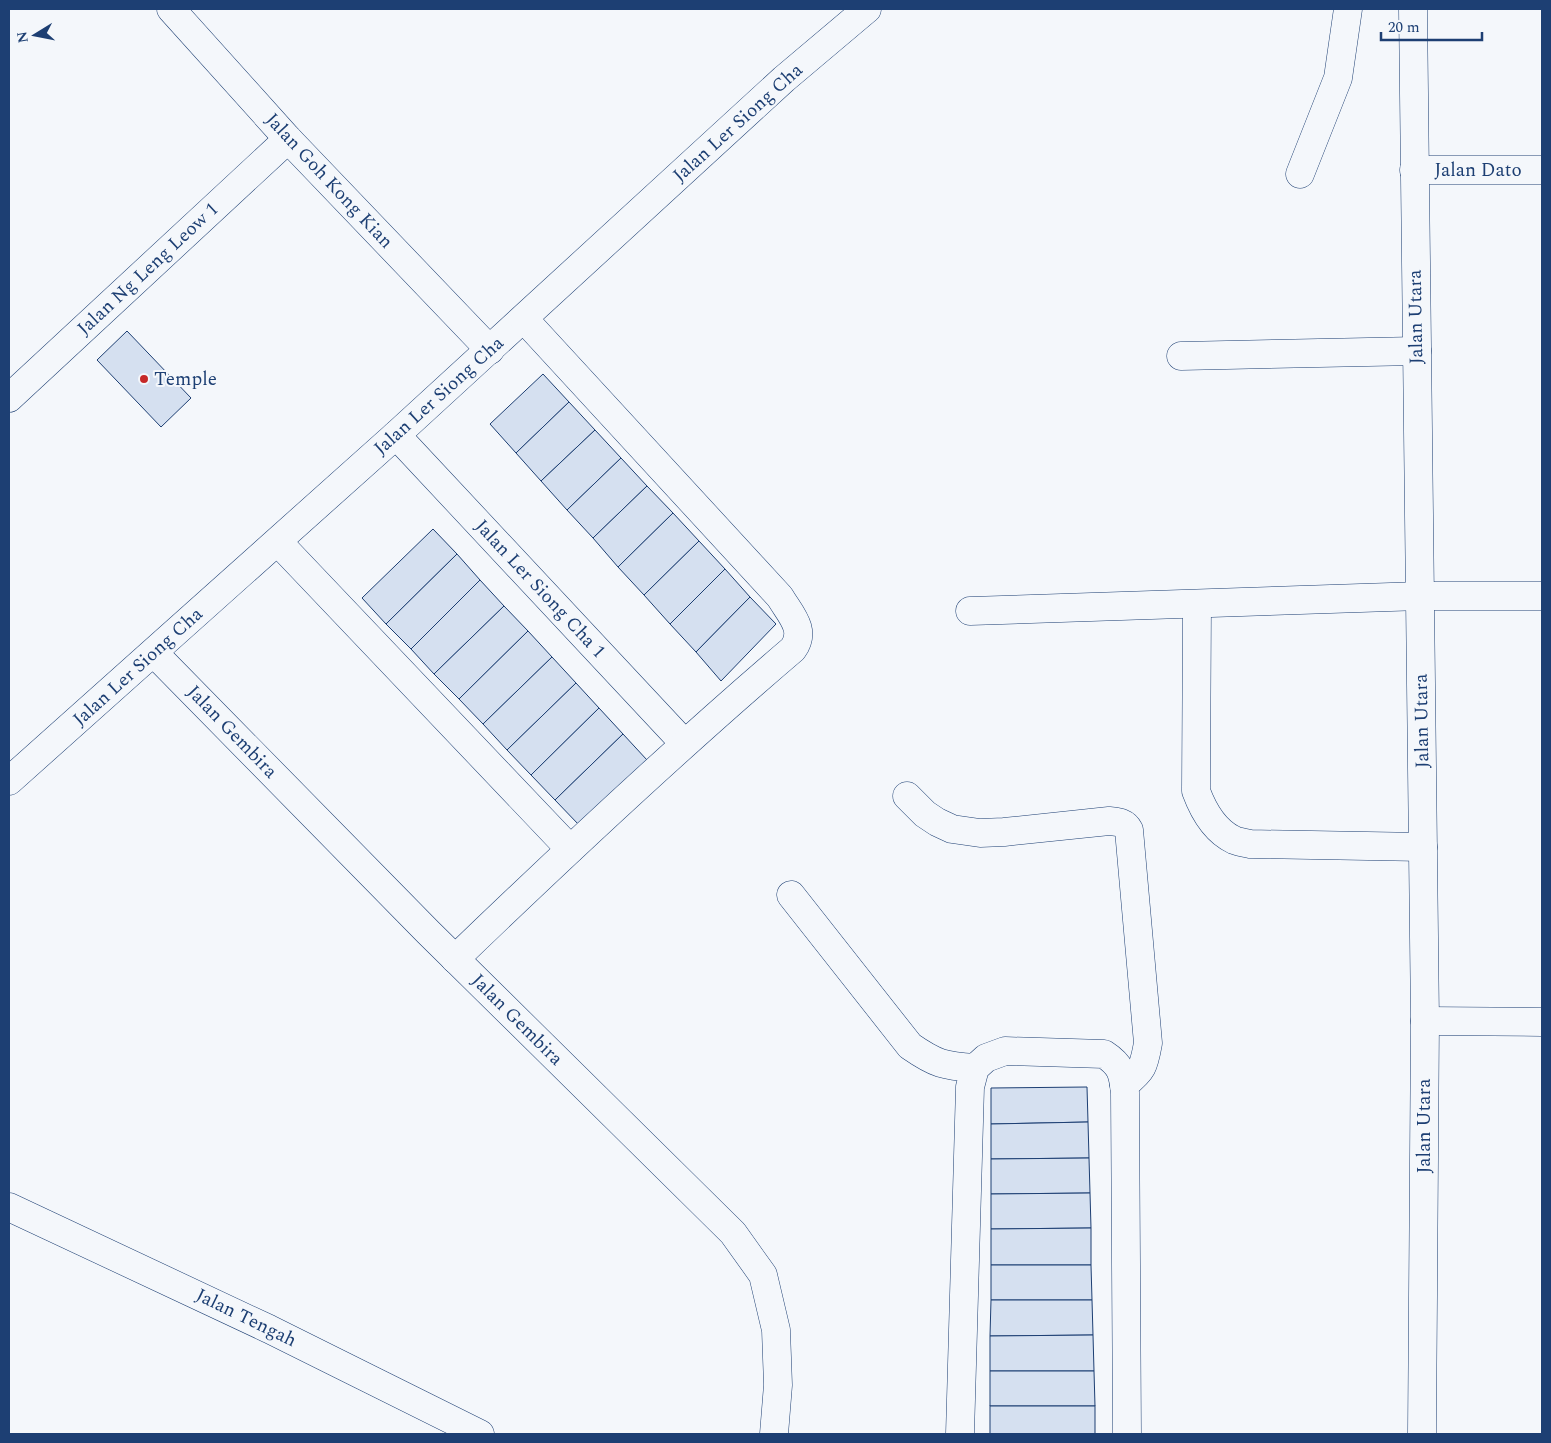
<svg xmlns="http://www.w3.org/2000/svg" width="1551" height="1443" font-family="Spectral,serif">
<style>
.building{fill:#d5e0f0;stroke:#1d3f73}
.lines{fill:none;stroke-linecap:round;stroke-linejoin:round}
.minor-casing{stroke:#1d3f73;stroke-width:29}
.minor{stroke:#f4f7fb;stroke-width:28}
.poi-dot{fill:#c62828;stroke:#f4f7fb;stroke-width:2}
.labels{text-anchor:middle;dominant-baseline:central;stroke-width:4;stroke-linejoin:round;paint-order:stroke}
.street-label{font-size:19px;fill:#1d3f73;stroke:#f4f7fb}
.poi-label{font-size:19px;fill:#1d3f73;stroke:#f4f7fb;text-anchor:start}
</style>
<rect width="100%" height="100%" fill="#f4f7fb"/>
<g class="building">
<path d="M127 331 191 398 161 427 97 360Z"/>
<path d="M543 374 569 402 516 453 490 424Z"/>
<path d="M569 402 595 430 541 481 516 453Z"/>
<path d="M595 430 621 458 567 510 541 481Z"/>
<path d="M621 458 647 486 593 538 567 510Z"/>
<path d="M647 486 673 513 618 567 593 538Z"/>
<path d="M673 513 699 541 644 595 618 567Z"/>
<path d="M433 529 457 554 386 624 362 598Z"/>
<path d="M699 541 725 569 670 624 644 595Z"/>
<path d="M457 554 480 580 411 649 386 624Z"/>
<path d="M725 569 750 597 696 652 670 624Z"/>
<path d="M480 580 504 606 434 674 411 649Z"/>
<path d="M750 597 776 624 721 681 696 652Z"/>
<path d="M504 606 528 631 459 699 434 674Z"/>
<path d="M528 631 552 657 483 724 459 699Z"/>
<path d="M552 657 576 683 507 750 483 724Z"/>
<path d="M576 683 599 708 531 775 507 750Z"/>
<path d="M599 708 623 734 555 800 531 775Z"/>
<path d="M623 734 647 760 579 825 555 800Z"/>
<path d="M1087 1087 1088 1122 991 1124V1088Z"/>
<path d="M1088 1122 1089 1158 991 1159V1124Z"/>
<path d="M1089 1158 1090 1193 991 1194V1159Z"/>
<path d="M1090 1193 1091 1228 991 1229V1194Z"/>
<path d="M1091 1228V1265H991V1229Z"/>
<path d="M991 1265H1091L1092 1300H991Z"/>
<path d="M991 1300H1092L1093 1335 990 1336Z"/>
<path d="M1093 1335 1094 1371H990V1336Z"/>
<path d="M990 1371H1094L1095 1406H990Z"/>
<rect x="990" y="1406" width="105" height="28"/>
</g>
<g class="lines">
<g class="minor-casing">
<g id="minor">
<path d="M171 9 288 139 490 350"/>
<path d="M1413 9 1425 1021 1422 1434"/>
<path d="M1414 170H1542"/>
<path d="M1300 174 1338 78 1348 9"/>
<path d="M1181 356 1417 351"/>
<path d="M9 398 288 139"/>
<path d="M396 435 684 743"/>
<path d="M278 542 570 849"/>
<path d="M1197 604 1196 791C1203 810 1215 831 1234 840 1239 842 1245 843 1250 844L1423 847"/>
<path d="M970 611 1421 596H1542"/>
<path d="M154 653 428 932 733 1233 763 1275 776 1330 778 1385 774 1434"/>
<path d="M9 781 396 435 784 79 867 9"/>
<path d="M907 796 925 814 937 822 952 829 980 833 1004 832 1109 821C1118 822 1125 822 1129 830L1148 1043C1144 1066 1143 1070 1124 1085"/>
<path d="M791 895 910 1046C936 1064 944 1066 975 1068"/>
<path d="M455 959C565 853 677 748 793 649 807 630 790 614 780 597L524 319"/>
<path d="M1425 1021 1542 1022"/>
<path d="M9 1207 269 1329 480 1434"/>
<path d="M960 1434 970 1087 975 1068 986 1058 1005 1051 1104 1054C1121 1065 1123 1073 1125 1093L1127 1434"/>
</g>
</g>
<use href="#minor" class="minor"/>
</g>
<circle class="poi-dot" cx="144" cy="379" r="5"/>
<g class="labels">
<g class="street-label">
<text transform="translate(738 123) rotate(-42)">Jalan Ler Siong Cha</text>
<text x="1478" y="170">Jalan Dato</text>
<text transform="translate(329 181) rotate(47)">Jalan Goh Kong Kian</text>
<text transform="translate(148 269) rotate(-43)">Jalan Ng Leng Leow 1</text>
<text transform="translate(1416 317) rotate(-91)">Jalan Utara</text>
<text transform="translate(439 396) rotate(-42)">Jalan Ler Siong Cha</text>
<text transform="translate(540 589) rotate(47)">Jalan Ler Siong Cha 1</text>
<text transform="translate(138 667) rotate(-42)">Jalan Ler Siong Cha</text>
<text transform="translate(1422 721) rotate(-91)">Jalan Utara</text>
<text transform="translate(232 732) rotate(46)">Jalan Gembira</text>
<text transform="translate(517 1020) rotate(45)">Jalan Gembira</text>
<text transform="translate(1424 1126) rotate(-90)">Jalan Utara</text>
<text transform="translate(246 1318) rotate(26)">Jalan Tengah</text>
</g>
<g class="poi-label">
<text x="154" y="379">Temple</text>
</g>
</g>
<rect width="1551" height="1443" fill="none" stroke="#1d3f73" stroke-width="20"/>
<g transform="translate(35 35) rotate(260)" stroke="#f4f7fb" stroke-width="4" paint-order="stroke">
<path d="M0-4L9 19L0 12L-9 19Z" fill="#1d3f73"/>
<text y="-8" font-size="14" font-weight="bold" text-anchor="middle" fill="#1d3f73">N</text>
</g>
<path d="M1381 32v8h101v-8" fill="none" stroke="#1d3f73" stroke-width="2.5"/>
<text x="1388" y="32" font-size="15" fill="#1d3f73" stroke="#f4f7fb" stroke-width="4" paint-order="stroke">20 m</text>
</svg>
